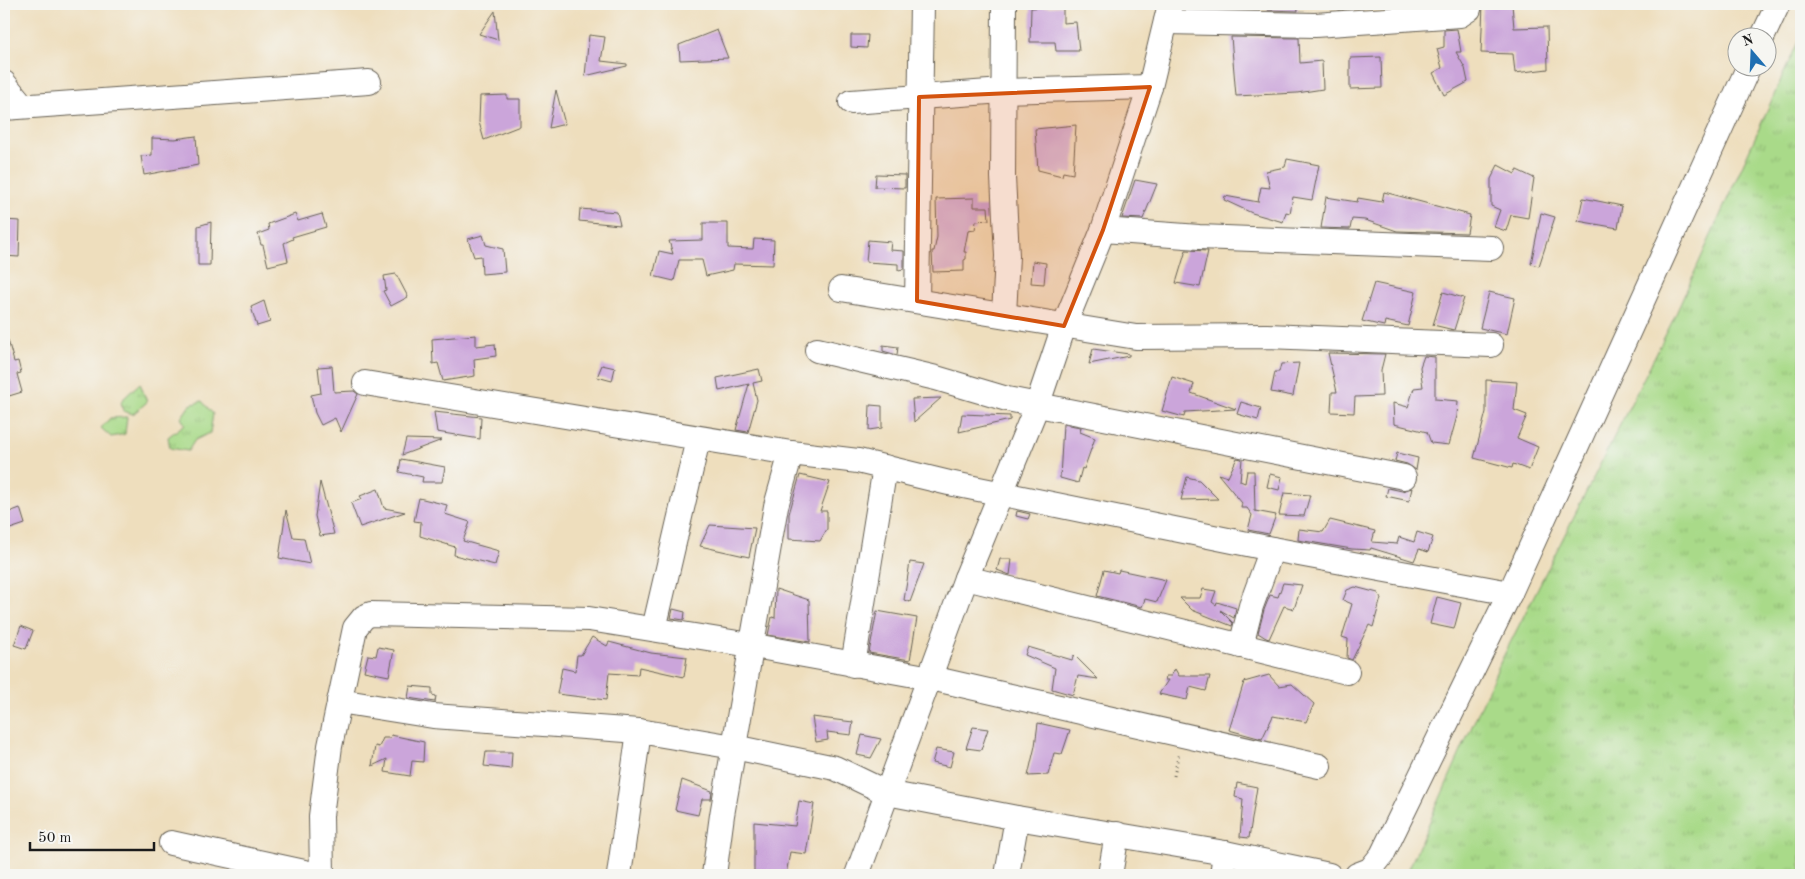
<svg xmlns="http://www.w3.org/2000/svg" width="1805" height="879" font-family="'Old Standard TT',serif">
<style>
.grass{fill:url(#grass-tufts);stroke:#627b52}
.building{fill:#cba5da}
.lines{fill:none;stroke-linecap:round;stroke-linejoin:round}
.minor-casing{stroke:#666054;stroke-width:26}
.path{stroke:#666054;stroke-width:3;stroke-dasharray:1 4;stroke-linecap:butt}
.minor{stroke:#fff;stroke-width:24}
.marked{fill:#d4530e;fill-opacity:0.2;stroke:#d4530e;stroke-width:4;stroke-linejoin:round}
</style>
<defs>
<pattern id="grass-tufts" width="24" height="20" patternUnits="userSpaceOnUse" patternTransform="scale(1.25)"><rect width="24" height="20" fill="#a9da89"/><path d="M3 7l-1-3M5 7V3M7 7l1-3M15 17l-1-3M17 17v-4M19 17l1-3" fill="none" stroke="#91ba76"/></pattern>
</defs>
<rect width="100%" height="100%" fill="#f6f6f2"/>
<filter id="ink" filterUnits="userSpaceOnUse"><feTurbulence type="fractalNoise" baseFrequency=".02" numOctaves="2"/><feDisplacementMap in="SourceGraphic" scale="10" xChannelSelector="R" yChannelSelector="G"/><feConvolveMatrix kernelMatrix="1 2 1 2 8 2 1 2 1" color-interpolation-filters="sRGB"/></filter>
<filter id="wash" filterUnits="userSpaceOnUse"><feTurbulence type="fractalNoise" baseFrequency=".0096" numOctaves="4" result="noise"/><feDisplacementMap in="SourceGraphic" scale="20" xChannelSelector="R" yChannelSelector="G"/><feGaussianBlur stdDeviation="1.12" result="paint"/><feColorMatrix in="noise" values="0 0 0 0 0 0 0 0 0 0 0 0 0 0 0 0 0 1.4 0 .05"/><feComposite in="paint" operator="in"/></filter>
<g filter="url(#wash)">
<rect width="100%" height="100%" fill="#eedebd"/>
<g class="grass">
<path d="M1801 35V875H1406L1501 661 1674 318Z"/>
<path d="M140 383 147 402 133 414 123 411 121 401Z"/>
<path d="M202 401 213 414 210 433 195 440 188 451 170 448 168 437 185 424 181 418 190 405Z"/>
<path d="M127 417 125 434 111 437 101 428 110 418Z"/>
</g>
<g id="blocks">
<g class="building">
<path d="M1267 4H1297L1298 11 1268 10Z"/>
<path d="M1483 4H1512L1514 28 1547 27 1548 69 1515 73 1513 54 1481 53Z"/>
<path d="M1063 6V23L1076 22 1079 51H1056L1055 42H1030L1031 8Z"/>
<path d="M495 11 498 40 479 34Z"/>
<path d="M1457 29 1461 52H1456L1465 68 1468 82 1444 95 1433 73 1442 68 1437 49 1444 47V30Z"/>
<path d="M717 30 728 58 680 60 679 45Z"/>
<path d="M589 35 605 37 601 61 627 64V66L585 76Z"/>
<path d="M851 35H868L867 48 851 47Z"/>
<path d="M1231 37 1299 38 1300 63 1322 61 1323 89 1297 93 1236 96Z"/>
<path d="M1381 57 1382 88 1350 89V58Z"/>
<path d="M556 90 565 124 549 128Z"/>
<path d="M507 95V99H520V126L484 140 479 122 480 96Z"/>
<path d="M1076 125 1073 174 1063 172 1062 176 1038 170 1035 129Z"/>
<path d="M196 136 198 165 144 175 141 156 152 155V138L175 139Z"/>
<path d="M1287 159 1319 165 1312 200 1293 197 1290 213 1286 212 1283 222 1252 213 1224 200 1225 196 1258 202 1261 187 1270 188 1266 171 1285 167Z"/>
<path d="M1498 165 1515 174 1517 170 1534 178 1528 218 1511 215 1506 231 1494 227 1500 210 1491 206V179Z"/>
<path d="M876 174 905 175V188L875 187Z"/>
<path d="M1135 180 1157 184 1143 219 1122 218Z"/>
<path d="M1384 192 1470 215 1467 233 1397 231 1365 220 1352 219 1350 229 1321 228 1326 197 1357 202 1358 198 1382 202Z"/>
<path d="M974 198V207H988L989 220 976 221 975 230 968 231 964 252H966V259L964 260V271L933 272 932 251H934L937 237 936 199Z"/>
<path d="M1583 198 1622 206 1618 228 1578 221Z"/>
<path d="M580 209 617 212 620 225 579 221Z"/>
<path d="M1541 213 1555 217 1539 266 1531 264Z"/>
<path d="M295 214 298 221 322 214 326 227 292 237 293 239 284 243 288 261 268 266 263 245H261L258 234 269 230 268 224Z"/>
<path d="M4 220 20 221 19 257 4 256Z"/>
<path d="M211 222 210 265H198V226Z"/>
<path d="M703 223H728V248L753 249 754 239 774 240 773 265 734 264 733 270 706 276 702 260H679L674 281 653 276 659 251 673 254 669 241 703 240Z"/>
<path d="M483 235 486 245 503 249 505 272 482 274 481 256 474 257 468 239Z"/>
<path d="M868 240 891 242 890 250 904 251V269L898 270V264L866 262Z"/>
<path d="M1186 250 1208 251 1200 287 1176 283Z"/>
<path d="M1033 261 1046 263 1044 284 1031 283Z"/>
<path d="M396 274 408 297 391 306 383 291 386 290 384 276Z"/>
<path d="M1374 283 1416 292 1408 326 1385 321 1384 326 1362 321Z"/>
<path d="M1443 292 1464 298 1454 330 1433 325Z"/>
<path d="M1489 292 1515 298 1507 334 1480 328Z"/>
<path d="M264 301 270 322 257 326 251 307Z"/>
<path d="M476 335V346L495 344 496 356 474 359 475 376 443 381 438 363 433 364 432 339Z"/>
<path d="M8 340 14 362 18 361 21 373 17 374 22 392 9 396 4 378V341Z"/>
<path d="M883 345 898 347 897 355 883 351Z"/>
<path d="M1093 349 1129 354V356L1089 364Z"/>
<path d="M1328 353 1385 354 1381 370 1382 396 1355 397 1354 413 1331 412 1332 392H1337Z"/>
<path d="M1424 356 1435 357V399L1458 401 1457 416 1449 445 1431 443 1427 432 1394 424 1393 403 1408 407 1414 388 1423 387 1420 367Z"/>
<path d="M1299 363 1293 396 1271 392 1275 372H1279L1281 364Z"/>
<path d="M602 365 615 368 612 381 597 377Z"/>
<path d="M332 366 334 392 354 391 358 394 341 432 335 418 321 425 315 413 311 395 321 393 318 367Z"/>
<path d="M759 369 762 381 753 383 757 400 748 432 736 430 749 384 719 391 717 378Z"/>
<path d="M1172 377 1194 384 1191 393 1236 409 1185 412 1184 417 1162 411Z"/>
<path d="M1486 380 1517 382 1514 410 1527 415 1517 438 1538 447 1529 470 1513 464 1512 468 1474 458 1486 412Z"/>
<path d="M941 398 914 422 912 399Z"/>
<path d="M1241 402 1261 408 1258 420 1237 414Z"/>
<path d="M870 405 882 406V428L869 430Z"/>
<path d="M434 412 481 417 480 439 437 432Z"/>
<path d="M962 414 1010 416V420L959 432Z"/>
<path d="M1063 424 1081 427 1080 432 1095 438 1084 469 1082 468 1078 483 1060 478Z"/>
<path d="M406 439 442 440 402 455Z"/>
<path d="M1397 453 1418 458 1416 470 1407 464 1395 461Z"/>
<path d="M1237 458 1242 459 1240 481 1245 483 1247 471H1254L1255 511 1276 515 1269 534 1248 530 1252 515 1247 508H1241L1242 503 1218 474 1228 477Z"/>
<path d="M401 459 445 467 442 482H422L423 477 399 472Z"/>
<path d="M1270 474 1282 477 1279 490 1267 487Z"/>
<path d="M800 475 830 482 820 511H827V529L820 541 789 539V514Z"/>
<path d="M1187 477 1199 480 1218 499 1181 500Z"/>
<path d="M320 482 334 534 320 536 315 516Z"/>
<path d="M1388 488 1402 491 1412 488 1409 501 1386 496Z"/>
<path d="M378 489 384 508 405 512 360 527 351 503 362 499 360 496Z"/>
<path d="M1284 493 1310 495 1304 516 1279 515Z"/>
<path d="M419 498 447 505 445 514 470 522 463 541 499 551 495 565 454 555 455 547 420 536 421 522 414 521Z"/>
<path d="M20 508 25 524 4 531V514Z"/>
<path d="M286 510 293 537 304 538 310 564 279 558Z"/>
<path d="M1017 511 1030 514 1028 519 1016 516Z"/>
<path d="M1330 520 1375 531 1372 542 1397 544 1399 537 1414 542 1417 532 1433 537 1428 552 1419 549 1414 561 1371 548 1370 550 1352 549 1298 540 1299 529 1323 532Z"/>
<path d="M710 525 755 528 749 557 700 546Z"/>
<path d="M1000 559H1012L1010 575 997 570Z"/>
<path d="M910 562 924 564 910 602 904 600Z"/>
<path d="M1104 570 1118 573 1119 570 1166 580 1157 602 1145 599 1142 607 1097 596Z"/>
<path d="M1283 583 1302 585 1294 609 1284 606 1269 639 1266 638 1258 633 1264 610 1270 595 1278 597Z"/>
<path d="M1355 587 1378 593 1381 598 1373 627 1369 625 1352 660 1347 658 1348 639 1342 637 1352 604 1343 600 1347 590Z"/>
<path d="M776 589 809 600 810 642 768 635 772 617 775 618Z"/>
<path d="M1203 589 1216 591 1212 602 1216 605 1217 602 1236 608 1234 618 1220 610 1233 623 1232 626 1192 610 1180 598H1200Z"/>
<path d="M1437 597 1461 603 1454 629 1430 624Z"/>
<path d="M673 609 685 612 684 620 671 618Z"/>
<path d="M877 611 917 618 910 660 869 653Z"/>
<path d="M21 626 33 631 26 649 14 645Z"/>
<path d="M592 637 607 646 609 642 651 653 687 657 684 677 639 667 638 675 609 673 606 700 557 694 562 668 575 671 577 655H581Z"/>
<path d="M378 647 394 650 389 676 364 671 368 655 376 656Z"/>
<path d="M1028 647 1072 660 1074 655 1098 679 1078 676 1073 695 1052 689 1055 668 1025 655Z"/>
<path d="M1175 669 1179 676H1210L1206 691 1190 687 1187 700 1159 694 1168 680H1165L1166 676H1171Z"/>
<path d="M1269 675 1279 686 1292 684 1314 704 1306 722 1273 716 1262 739 1229 730 1244 682Z"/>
<path d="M410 686 432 688V695L436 696 435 702 408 698Z"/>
<path d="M812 717 853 722 851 735 827 732 828 740 816 742Z"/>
<path d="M1038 723 1070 730 1062 754 1054 753 1048 775 1028 776 1035 746Z"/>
<path d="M973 727 988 729 981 750 966 748Z"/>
<path d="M391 735 424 742 423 762 412 761 410 776 385 772 387 759 372 766 375 746 379 747 383 738H390Z"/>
<path d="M862 735 881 739 871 758 857 755Z"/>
<path d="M936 749 954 752 950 767 932 763Z"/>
<path d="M486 752H512L511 769 484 766Z"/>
<path d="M682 780 712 791 711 799H702L698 815 675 810Z"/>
<path d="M1237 783 1257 787 1249 838 1240 837 1243 799 1235 797Z"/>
<path d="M799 801 814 804 806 854 790 852 786 875 754 874V822L795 826Z"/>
</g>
</g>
</g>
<g filter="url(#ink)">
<use href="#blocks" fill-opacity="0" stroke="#666054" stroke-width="1"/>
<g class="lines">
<g class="minor-casing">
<g id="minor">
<path d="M1004 4 1003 177 1007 256 1004 315"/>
<path d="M1166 22 1315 25 1460 15 1469 9 1470 4"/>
<path d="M1762 38 1778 4"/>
<path d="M4 83 23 106"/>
<path d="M851 102 1003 91 1150 87"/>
<path d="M4 108 369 82"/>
<path d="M1103 230 1199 237 1491 248"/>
<path d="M841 289 1136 337 1267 336 1491 345"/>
<path d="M917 301 922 4"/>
<path d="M817 350 936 378 1007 399 1404 477"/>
<path d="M365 383 791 453"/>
<path d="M966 578 1347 672"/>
<path d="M654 629 698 439"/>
<path d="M1241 646 1251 606 1272 549"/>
<path d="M853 665 885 467"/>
<path d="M339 701 433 716 639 731 734 747 835 768 887 793 1017 818 1225 853 1329 875"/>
<path d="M171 843 318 875"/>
<path d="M322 875 321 816 330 746 355 628 364 617 371 614 589 619 738 643 931 678 1319 766"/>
<path d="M619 875 639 731"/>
<path d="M714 875 722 815 776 506 791 453 858 461 949 483 1272 549 1510 593"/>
<path d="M857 875 966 578 1038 403 1064 326 1103 230 1150 87 1170 4"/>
<path d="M1007 875 1017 818"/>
<path d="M1110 875 1117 834"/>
<path d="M1222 875 1225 853"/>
<path d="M1357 875 1370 870 1382 855 1510 593 1748 68"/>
</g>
</g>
<path class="path" d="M1174 776 1179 752"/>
<use href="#minor" class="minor"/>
</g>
</g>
<path class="marked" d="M1150 87 1103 230 1064 326 917 301 919 97Z"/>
<rect width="1805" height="879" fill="none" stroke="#f6f6f2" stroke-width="20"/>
<g transform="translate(1752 52) rotate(341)"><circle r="24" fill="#f6f6f2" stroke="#9f9f9c"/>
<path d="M0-4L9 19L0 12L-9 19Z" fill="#1f6fb2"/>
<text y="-8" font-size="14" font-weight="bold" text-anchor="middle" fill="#1c1c1c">N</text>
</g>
<path d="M30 842v8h124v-8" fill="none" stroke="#1c1c1c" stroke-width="2.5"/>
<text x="38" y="842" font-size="15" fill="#1c1c1c" stroke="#f6f6f2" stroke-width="4" paint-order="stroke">50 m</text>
</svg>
